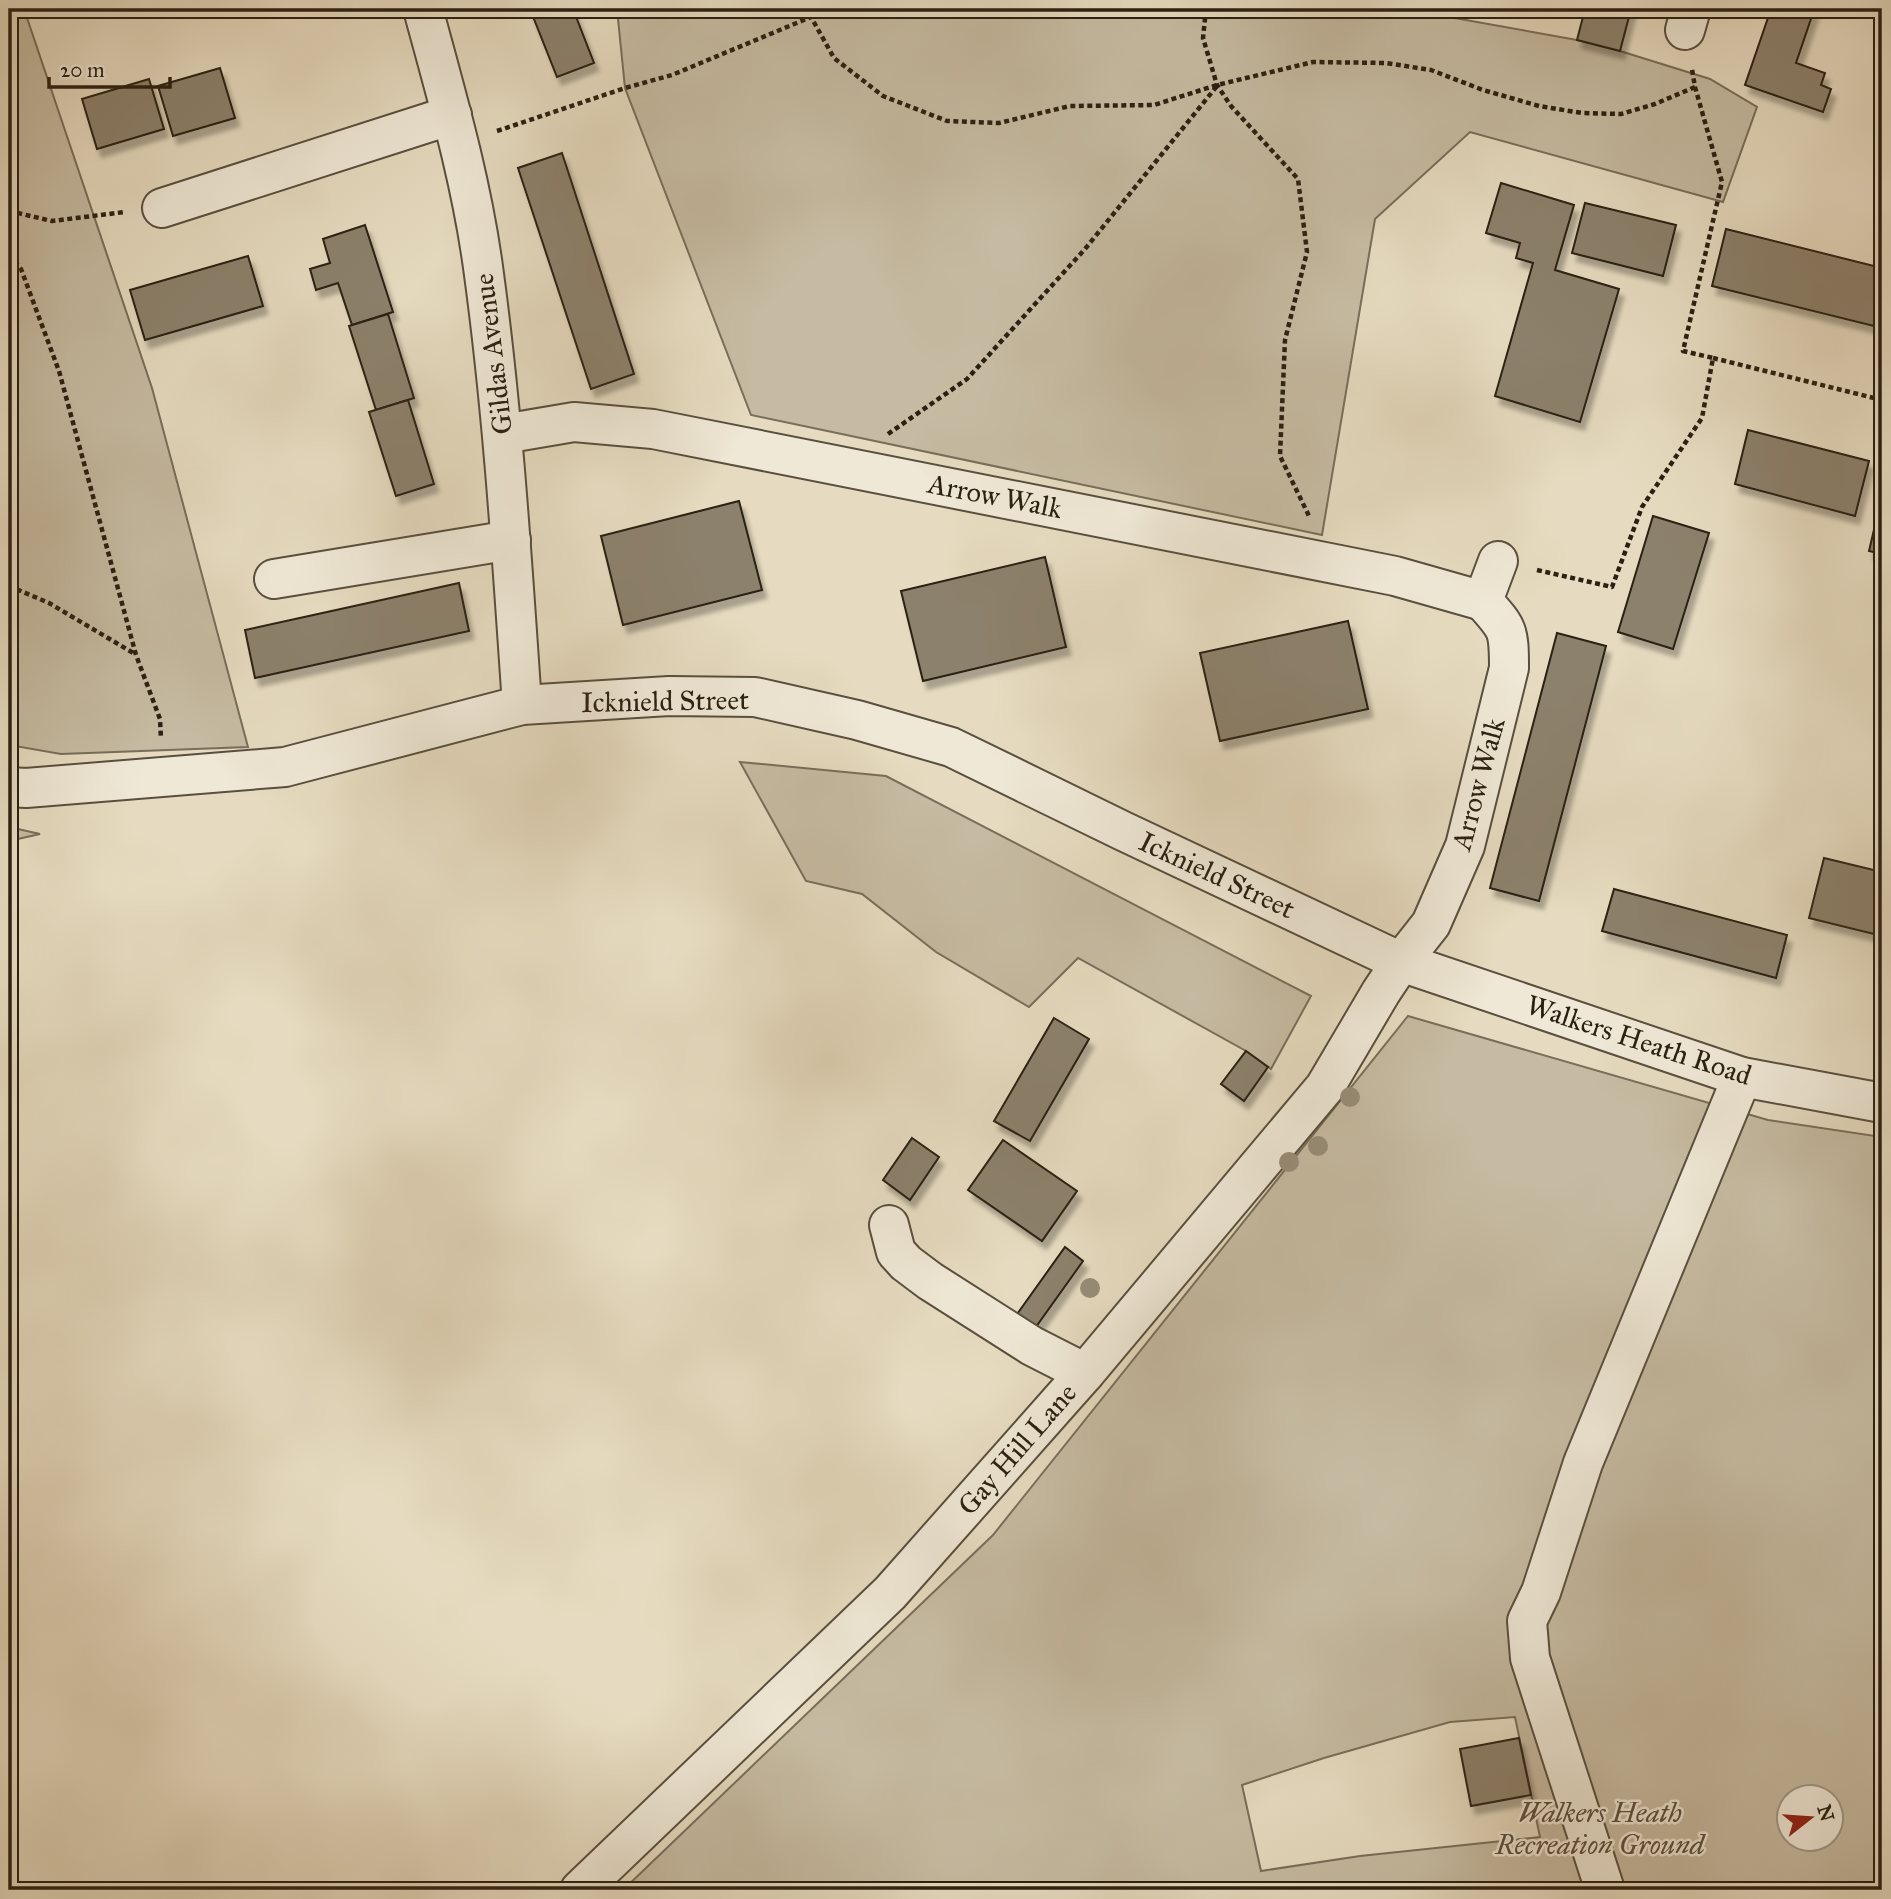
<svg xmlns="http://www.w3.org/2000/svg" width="1891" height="1899" font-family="'IM FELL Great Primer',serif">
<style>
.green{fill:#c6bba2;stroke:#786e5a;stroke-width:2;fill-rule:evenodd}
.building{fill:#8c816c;stroke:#2a2012;stroke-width:2;filter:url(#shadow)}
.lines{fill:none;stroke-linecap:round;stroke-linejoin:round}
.minor-casing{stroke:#594f3e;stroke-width:42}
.path{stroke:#2a2012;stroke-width:4.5;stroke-dasharray:5 3.5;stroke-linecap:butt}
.minor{stroke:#efe8d6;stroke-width:38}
.tree{fill:#988d78}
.labels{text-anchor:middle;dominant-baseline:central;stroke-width:5;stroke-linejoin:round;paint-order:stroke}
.street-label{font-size:28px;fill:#2a2012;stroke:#efe8d6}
.park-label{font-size:28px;font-style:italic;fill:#594e3d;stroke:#efe8d6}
</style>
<defs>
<filter id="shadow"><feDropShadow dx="4.5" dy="8" stdDeviation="2" flood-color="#0004"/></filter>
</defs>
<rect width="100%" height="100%" fill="#e6dbc0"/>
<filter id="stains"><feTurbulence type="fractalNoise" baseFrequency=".00286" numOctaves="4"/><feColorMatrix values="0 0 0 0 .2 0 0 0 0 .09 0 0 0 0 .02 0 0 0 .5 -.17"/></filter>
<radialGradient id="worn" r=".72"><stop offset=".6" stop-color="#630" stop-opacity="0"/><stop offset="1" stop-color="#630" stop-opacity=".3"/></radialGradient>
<g class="green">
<path d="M9 9H24L152 388 248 747 61 754 9 745Z"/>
<path d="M617 9H1419L1449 17 1577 40 1620 51 1710 79 1757 107 1723 202 1470 132 1375 219 1322 535 751 415 625 88Z"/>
<path d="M740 762 886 776 1311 996 1271 1069 1246 1051 1078 958 1029 1007 936 952 862 894 806 881Z"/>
<path d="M9 827 40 834 9 841Z"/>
<path d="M1408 1016 1768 1120 1882 1137V1890H623L993 1535ZM1515 1717 1540 1837 1360 1856 1261 1871 1242 1785 1324 1758 1450 1722ZM1790 1798H1832V1840H1790Z"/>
</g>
<g class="building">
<path d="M530 9H573L594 63 557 77Z"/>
<path d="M1585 9H1631L1620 51 1577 40Z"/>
<path d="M1771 9H1809L1814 10 1796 63 1825 73 1821 85 1831 89 1823 112 1745 85Z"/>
<path d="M220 68 235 118 173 136 158 86Z"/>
<path d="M149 79 164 129 97 149 82 99Z"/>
<path d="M562 153 634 374 591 389 518 168Z"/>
<path d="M1501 183 1574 205 1555 270 1619 289 1580 422 1495 396 1533 263 1516 258 1520 243 1486 233Z"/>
<path d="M1585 203 1676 225 1663 276 1572 253Z"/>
<path d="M365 225 393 312 352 325 338 283 316 290 310 269 330 263 323 239Z"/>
<path d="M1726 229 1882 268V328L1712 286Z"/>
<path d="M248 256 263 306 145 340 130 290Z"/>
<path d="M388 314 414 398 376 410 349 326Z"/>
<path d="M408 400 434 484 396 496 369 412Z"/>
<path d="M1748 430 1869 461 1855 516 1735 484Z"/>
<path d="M739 501 762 590 623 625 601 536Z"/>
<path d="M1879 508 1882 509V554L1869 551Z"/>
<path d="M1653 516 1709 533 1673 649 1618 632Z"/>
<path d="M1045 557 1066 647 923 681 901 591Z"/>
<path d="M459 583 469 631 255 678 245 630Z"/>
<path d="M1348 621 1368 709 1220 741 1200 653Z"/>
<path d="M1557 633 1606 646 1539 901 1490 888Z"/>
<path d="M1824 858 1882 872V936L1809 918Z"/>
<path d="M1614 889 1787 935 1776 978 1602 931Z"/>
<path d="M1054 1018 1089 1039 1030 1141 994 1121Z"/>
<path d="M1246 1051 1268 1067 1244 1101 1221 1084Z"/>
<path d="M912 1138 939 1157 910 1200 883 1180Z"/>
<path d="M1003 1140 1077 1191 1042 1241 968 1190Z"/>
<path d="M1065 1247 1083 1261 1033 1331 1015 1317Z"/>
<path d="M1519 1738 1531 1795 1471 1806 1460 1749Z"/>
</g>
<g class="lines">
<g class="minor-casing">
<g id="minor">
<path d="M423 9C446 94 471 179 483 267 503 412 512 559 522 705"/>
<path d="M1685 30 1691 9"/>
<path d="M162 208 452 115"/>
<path d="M503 434 574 422 653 429 1395 576 1483 601"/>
<path d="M274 579 511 540"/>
<path d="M9 787 26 788 285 767 522 705 669 696 755 697 857 720 951 747 1123 831 1401 962 1742 1077 1882 1103"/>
<path d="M889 1225 896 1252 906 1263 930 1281 1032 1346 1085 1373"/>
<path d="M580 1890 890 1593 1085 1373 1325 1087 1381 992 1401 962 1431 924 1465 846 1509 668C1509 629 1508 629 1483 601L1498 561"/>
<path d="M1605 1890 1530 1658 1527 1621 1541 1592 1583 1463 1742 1077"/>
</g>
</g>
<g class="path">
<path d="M1206 9 1203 38 1217 85 1231 106 1298 179 1307 252 1285 340 1280 456 1309 516 1311 517"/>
<path d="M811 17 835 9"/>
<path d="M497 131 625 88 672 75 811 17 834 58 883 96 947 121 999 123 1070 106 1154 105 1217 85 1313 62 1386 63 1431 70 1483 90 1539 106 1582 113 1621 114 1655 104 1695 87"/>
<path d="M9 211 52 221 125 212"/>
<path d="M9 255 21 269 59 371 136 655 160 719 161 739"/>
<path d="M1713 358 1882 400"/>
<path d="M888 434 967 379 1085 249 1217 86"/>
<path d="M1537 570 1612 587 1642 507 1702 418 1713 358 1683 351 1722 182 1695 87 1692 69"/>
<path d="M9 586 49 603 135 654"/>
</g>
<use href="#minor" class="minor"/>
</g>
<g class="tree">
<circle cx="1350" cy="1097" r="10"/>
<circle cx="1318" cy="1146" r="10"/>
<circle cx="1289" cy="1162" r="10"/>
<circle cx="1090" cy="1288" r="10"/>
</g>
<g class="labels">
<g class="street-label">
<text transform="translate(493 354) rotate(-97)">Gildas Avenue</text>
<text transform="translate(995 496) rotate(11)">Arrow Walk</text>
<text transform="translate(665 701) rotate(-1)">Icknield Street</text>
<text transform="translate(1478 784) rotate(-75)">Arrow Walk</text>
<text transform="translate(1217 875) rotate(25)">Icknield Street</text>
<text transform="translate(1639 1040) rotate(18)">Walkers Heath Road</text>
<text transform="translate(1017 1449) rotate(-49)">Gay Hill Lane</text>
</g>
<g class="park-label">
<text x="1600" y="1812">Walkers Heath<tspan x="1600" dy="32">Recreation Ground</tspan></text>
</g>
</g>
<rect width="1891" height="1899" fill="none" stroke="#e6dbc0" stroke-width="35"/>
<rect x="10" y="10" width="1870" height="1878" fill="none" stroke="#2a2012" stroke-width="3.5"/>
<rect x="18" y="18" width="1856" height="1864" fill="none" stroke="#2a2012" stroke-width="2"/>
<g transform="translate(1810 1818) rotate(73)"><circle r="33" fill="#efe8d6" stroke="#a09888" stroke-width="2"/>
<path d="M0-5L12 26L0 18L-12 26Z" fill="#8f2418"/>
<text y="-10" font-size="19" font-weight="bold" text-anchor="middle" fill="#2a2012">N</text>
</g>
<path d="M49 77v10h121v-10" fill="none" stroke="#2a2012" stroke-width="3.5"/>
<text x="60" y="77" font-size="21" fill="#2a2012" stroke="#efe8d6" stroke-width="5" paint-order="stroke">20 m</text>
<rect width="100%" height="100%" filter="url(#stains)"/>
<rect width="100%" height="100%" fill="url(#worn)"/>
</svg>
